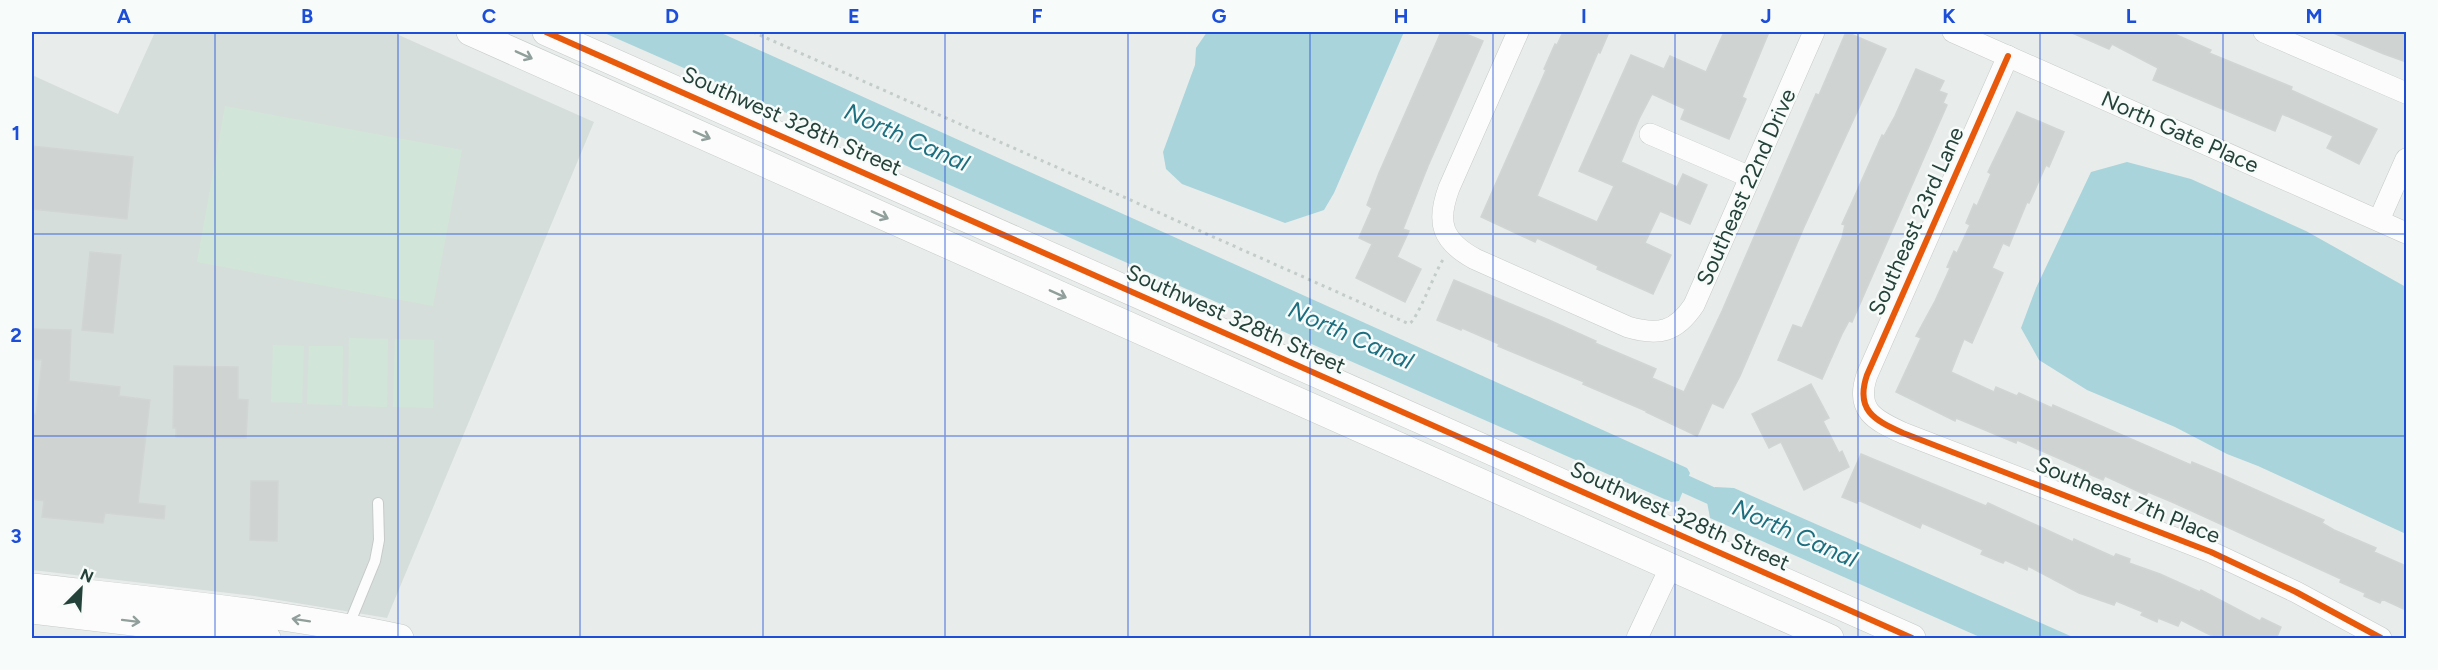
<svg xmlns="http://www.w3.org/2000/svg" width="2438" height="670" font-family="Figtree,sans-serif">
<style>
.built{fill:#d6dedb}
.green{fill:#d1e6d8}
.water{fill:#a9d4db}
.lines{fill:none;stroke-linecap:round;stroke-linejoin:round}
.canal{stroke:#a9d4db;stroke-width:18}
.building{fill:#cfd4d2;stroke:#d1d6d4;stroke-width:1.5}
.service-casing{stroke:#c5cac8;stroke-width:12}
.minor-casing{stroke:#c5cac8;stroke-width:22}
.tertiary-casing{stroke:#c5cac8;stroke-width:28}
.path{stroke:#c3ccca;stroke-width:3;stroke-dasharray:3 4.5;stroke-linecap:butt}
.service{stroke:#fcfcfc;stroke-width:10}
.minor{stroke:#fcfcfc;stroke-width:21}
.tertiary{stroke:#fcfcfc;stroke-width:27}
.cycleway-casing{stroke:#f7fbf9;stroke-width:10}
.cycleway{stroke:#e8590c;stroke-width:6}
.oneway{stroke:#909f9b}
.grid{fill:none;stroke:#1d4ed8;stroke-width:1.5;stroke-opacity:0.55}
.labels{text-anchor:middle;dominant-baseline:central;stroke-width:5;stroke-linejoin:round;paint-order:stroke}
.street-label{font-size:22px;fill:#24423a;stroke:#f7fbf9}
.water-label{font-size:24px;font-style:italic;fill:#1c6f80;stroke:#f7fbf9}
.neatline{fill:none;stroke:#1d4ed8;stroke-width:2}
.grid-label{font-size:20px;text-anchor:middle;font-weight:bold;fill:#1d4ed8}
</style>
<rect width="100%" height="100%" fill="#e8edeb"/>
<path class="built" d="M155 32H392L594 122 387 618 254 596 32 570V75L118 114Z"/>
<g class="green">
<path d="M225 106 462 150 433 306 197 262Z"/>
<path d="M349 338 388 339 387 407 348 406Z"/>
<path d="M395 339 434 340 433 408 393 407Z"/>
<path d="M273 345 304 346 302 403 271 402Z"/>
<path d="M309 346H343L342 405 307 404Z"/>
</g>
<g class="water">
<path d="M602 32H719L1687 468 1690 473 1679 501 1671 502Z"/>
<path d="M1207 32H1404L1334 193 1324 210 1285 223 1182 184 1166 169 1163 152 1195 65 1196 48Z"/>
<path d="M2127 162 2191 179 2306 231 2406 287V534L2258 466 2227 454 2175 427 2087 390 2039 360 2021 328 2036 288 2091 172Z"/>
<path d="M1715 487 1734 488 2075 638H1982L1710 518 1707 502Z"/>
</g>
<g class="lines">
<path class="canal" d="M1663 474 1734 506"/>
</g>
<g class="building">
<path d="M1441 32H1461L1483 41 1428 166 1403 229 1409 231 1397 257 1421 269 1405 302 1356 278 1372 244 1359 238 1372 208 1367 205 1379 173Z"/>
<path d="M1563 32H1609L1600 53 1598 52 1537 196 1597 222 1614 186 1579 171 1631 55 1664 69 1670 56 1706 72 1724 32H1769L1742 97 1746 99 1729 139 1681 119 1685 109 1652 94 1639 119 1621 162 1677 187 1683 174 1707 185 1690 224 1660 211 1645 243 1671 255 1653 294 1597 269 1598 266 1537 238 1535 242 1481 217 1546 70 1544 69 1555 44 1557 45Z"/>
<path d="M1846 32 1886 49 1804 227 1740 376 1723 408 1712 403 1697 436 1646 412V411L1583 384 1584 382 1498 346 1499 344 1462 328 1461 330 1437 320 1454 280 1549 320 1596 341 1595 343 1656 369 1652 378 1684 392 1722 311 1816 94 1819 95Z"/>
<path d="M2070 32H2170L2211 50 2209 53 2292 87 2291 90 2377 129 2359 164 2327 148 2333 136 2282 114 2275 131 2153 80 2158 68 2112 44 2109 49Z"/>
<path d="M2331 32H2406V62L2384 54Z"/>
<path d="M1916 69 1944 81 1939 91 1947 94 1943 103 1947 105 1852 322 1849 321 1842 334 1822 379 1778 360 1793 325 1802 328 1842 238 1845 225 1842 224 1853 200 1882 135 1884 136 1895 116Z"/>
<path d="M2017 112 2064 132 2049 167 2046 165 2029 203 2027 202 2009 246 2003 243 1992 268 2003 273 1972 343 1964 339 1951 372 1994 392 1996 387 2017 396 2019 393 2052 408 2053 405 2191 465 2192 462 2216 472 2324 520 2322 523 2334 530 2376 548 2374 552 2406 566V610L2382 599 2380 603 2364 596 2365 593 2340 582 2341 579 2172 502 2148 492 2146 495 2105 476 2103 480 2089 474 2090 472 2017 440 2016 443 1956 418 1955 421 1896 392 1921 338 1916 336 1935 301 1950 268 1947 267 1954 251 1957 253 1970 225 1966 223 1974 204 1977 206 1991 174 1988 172Z"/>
<path d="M32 146 133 157 127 219 32 209Z"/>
<path d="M90 252 121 255 113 333 82 330Z"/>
<path d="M32 329 71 330 69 381 120 387 119 396 150 400 138 503 165 506 164 519 105 513 103 523 42 517 44 501 32 499V414H36L42 360 32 359Z"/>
<path d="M174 366 238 367V399L248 400 246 438 176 437V428H173Z"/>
<path d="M1811 384 1829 418 1823 421 1839 453 1842 451 1849 467 1804 490 1781 442 1769 448 1752 414Z"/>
<path d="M1861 454 1986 506 1988 503 2073 542 2074 539 2114 557 2116 554 2130 559 2129 563 2160 574 2200 592 2201 590 2260 621 2262 618 2281 627 2276 639H2218L2181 620 2178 626 2158 618 2157 622 2141 615 2143 612 2116 601 2114 605 2079 593 2028 566 2027 570 2005 560 2003 563 1981 554 1983 550 1922 523 1920 528 1858 500 1857 503 1842 497Z"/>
<path d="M251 481H278L277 541 250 540Z"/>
</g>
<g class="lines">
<g class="service-casing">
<path id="service" d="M348 627 375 561 379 540 378 503"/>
</g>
<g class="minor-casing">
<g id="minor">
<path d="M1518 32 1449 188C1436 223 1442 241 1475 259L1628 327C1659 336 1676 332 1694 305L1814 32"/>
<path d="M1953 32 2406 233"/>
<path d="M2264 32 2406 93"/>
<path d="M2008 56 1867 375C1855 410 1874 420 1903 433L2211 552 2296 592 2381 638"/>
<path d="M1650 134 1750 177"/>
<path d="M2379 220 2406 159"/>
<path d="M1637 638 1670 568"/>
</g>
</g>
<g class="tertiary-casing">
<g id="tertiary">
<path d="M470 32 1830 638"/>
<path d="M546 32 1912 638"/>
<path d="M32 587C155 601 278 612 400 638"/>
<path d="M32 610 267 638"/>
</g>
</g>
<path class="path" d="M753 32 1409 324C1418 319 1435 271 1444 258"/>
<use href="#service" class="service"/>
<use href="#minor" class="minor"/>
<use href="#tertiary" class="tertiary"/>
<g class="cycleway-casing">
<g id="cycleway">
<path d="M546 32 1912 638"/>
<path d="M2008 56 1867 375C1855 410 1874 420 1903 433L2211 552 2296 592 2381 638"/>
</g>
</g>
<use href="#cycleway" class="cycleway"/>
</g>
<defs><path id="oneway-shaft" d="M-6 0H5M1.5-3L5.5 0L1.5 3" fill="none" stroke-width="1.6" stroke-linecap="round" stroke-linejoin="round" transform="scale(1.5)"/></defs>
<g class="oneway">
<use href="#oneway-shaft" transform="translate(524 55) rotate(24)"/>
<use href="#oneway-shaft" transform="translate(702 135) rotate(24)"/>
<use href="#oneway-shaft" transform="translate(880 215) rotate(24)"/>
<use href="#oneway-shaft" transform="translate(1058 294) rotate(24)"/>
<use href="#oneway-shaft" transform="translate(301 620) rotate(-171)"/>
<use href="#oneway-shaft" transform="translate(131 621) rotate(7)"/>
</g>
<path class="grid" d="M215 32V638M398 32V638M580 32V638M763 32V638M945 32V638M1128 32V638M1310 32V638M1493 32V638M1675 32V638M1858 32V638M2040 32V638M2223 32V638M32 234H2406M32 436H2406"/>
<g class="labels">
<g class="street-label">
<text transform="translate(792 121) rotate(24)">Southwest 328th Street</text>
<text transform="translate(2180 132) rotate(24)">North Gate Place</text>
<text transform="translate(1746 187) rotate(-66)">Southeast 22nd Drive</text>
<text transform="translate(1916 221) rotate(-66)">Southeast 23rd Lane</text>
<text transform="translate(1236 319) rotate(24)">Southwest 328th Street</text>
<text transform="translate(2128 500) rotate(22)">Southeast 7th Place</text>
<text transform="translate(1680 516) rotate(24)">Southwest 328th Street</text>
</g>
<g class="water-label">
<text transform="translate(907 137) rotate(24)">North Canal</text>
<text transform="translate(1351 335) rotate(24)">North Canal</text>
<text transform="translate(1795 533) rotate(24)">North Canal</text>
</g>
</g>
<rect width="2438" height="670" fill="none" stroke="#f7fbf9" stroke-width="66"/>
<g transform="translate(81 589) rotate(24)" stroke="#f7fbf9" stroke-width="4.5" paint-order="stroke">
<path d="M0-4.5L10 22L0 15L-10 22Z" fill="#24423a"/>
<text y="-9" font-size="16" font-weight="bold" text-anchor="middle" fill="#24423a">N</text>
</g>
<rect x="33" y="33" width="2372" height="604" class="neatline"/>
<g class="grid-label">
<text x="124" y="23">A</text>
<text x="307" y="23">B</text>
<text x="489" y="23">C</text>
<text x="672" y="23">D</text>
<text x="854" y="23">E</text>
<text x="1037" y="23">F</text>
<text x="1219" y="23">G</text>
<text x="1401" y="23">H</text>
<text x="1584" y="23">I</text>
<text x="1766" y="23">J</text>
<text x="1949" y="23">K</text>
<text x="2131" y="23">L</text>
<text x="2314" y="23">M</text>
<text x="16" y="140">1</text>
<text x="16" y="342">2</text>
<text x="16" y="543">3</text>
</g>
</svg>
